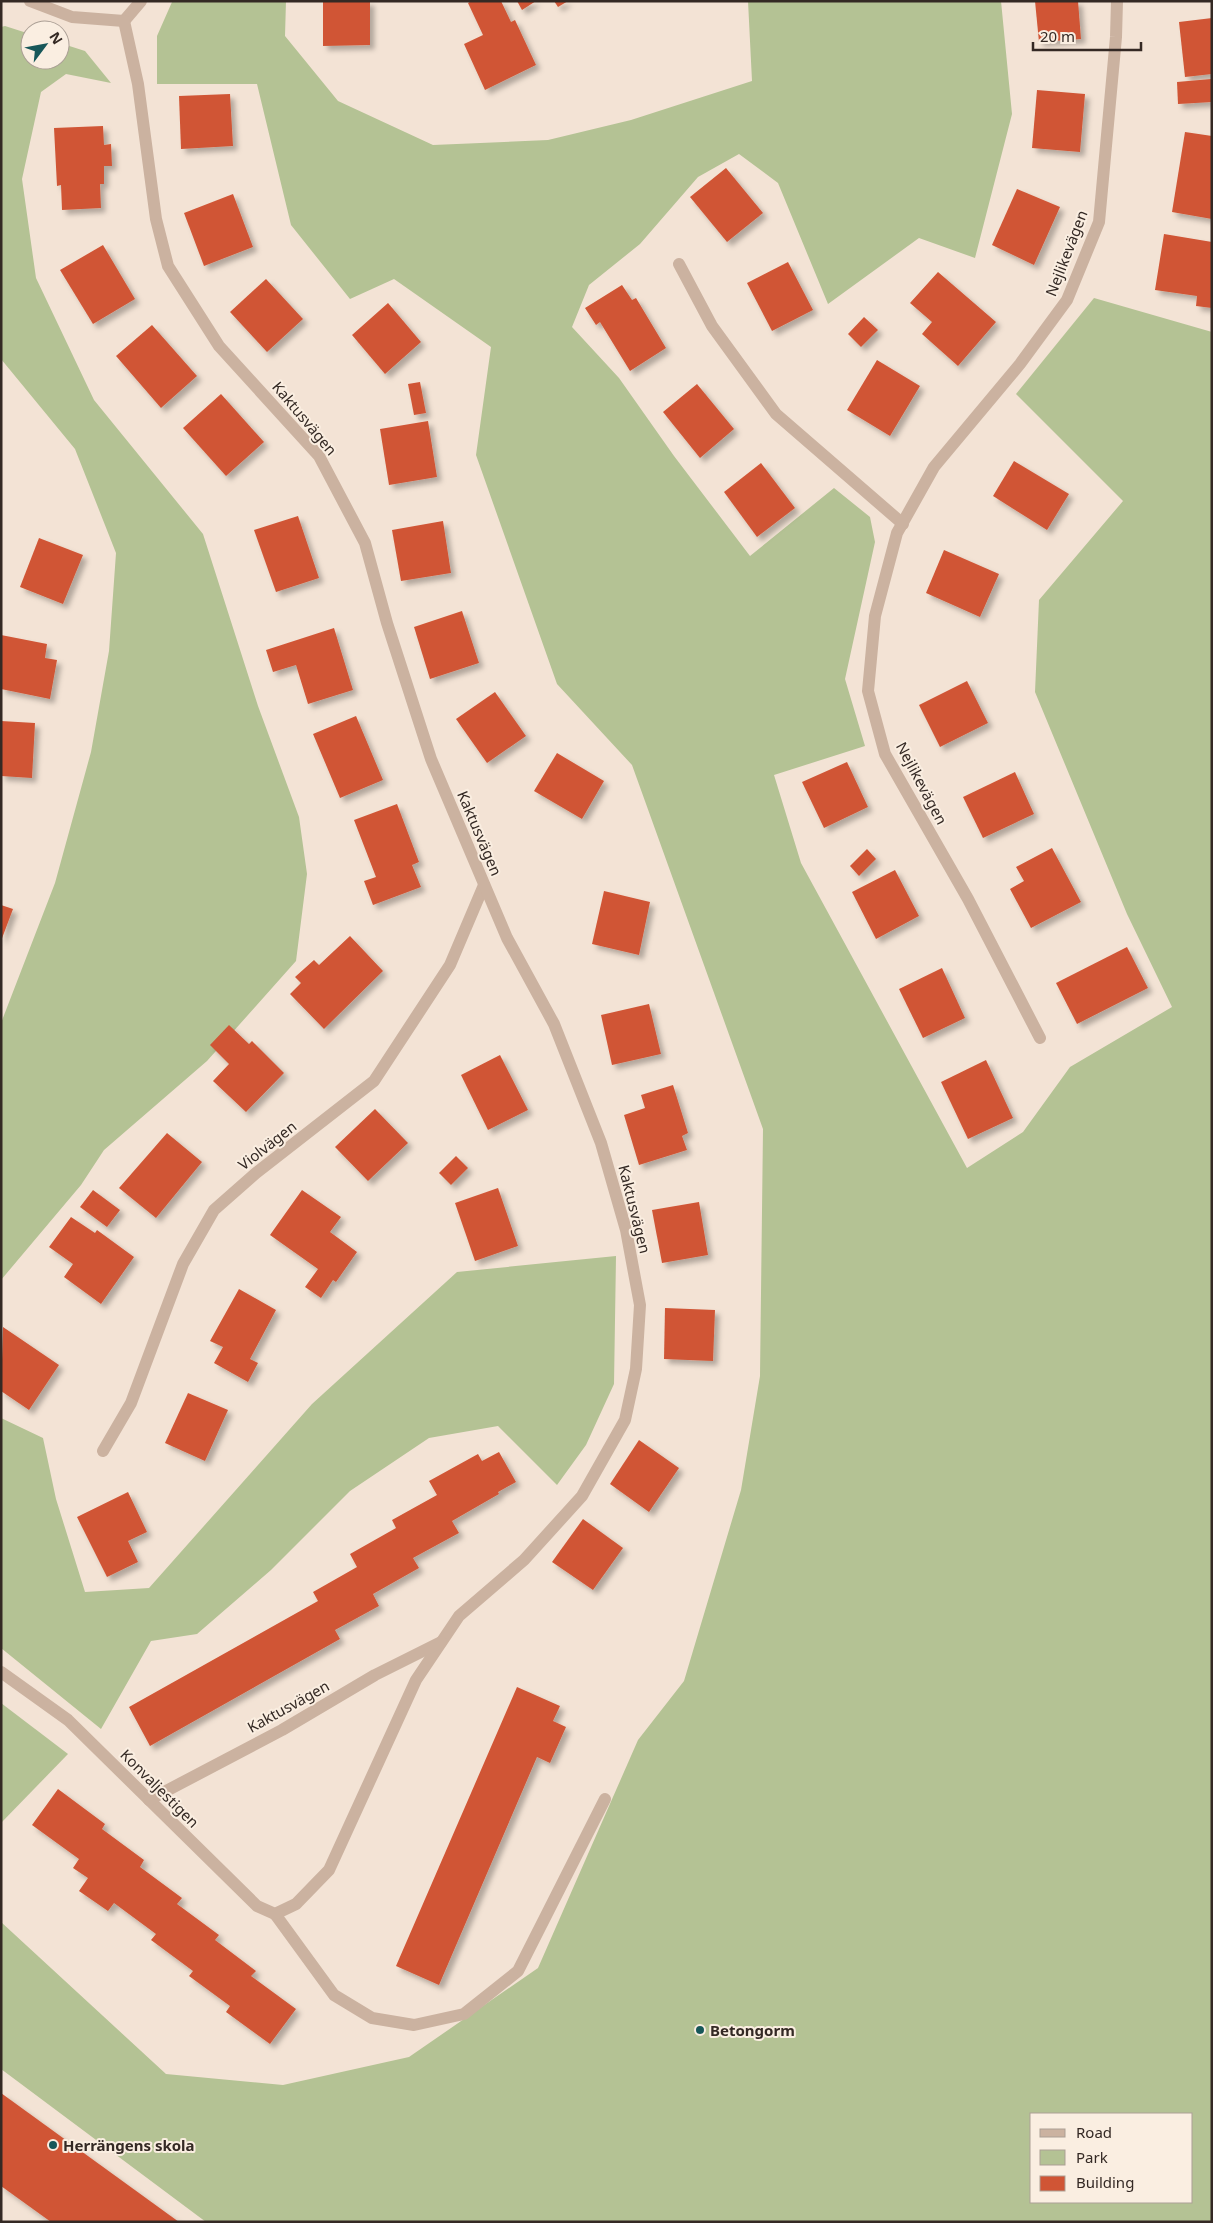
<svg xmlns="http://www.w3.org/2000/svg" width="1213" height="2223" font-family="'Noto Sans',sans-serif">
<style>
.green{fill:#b4c294;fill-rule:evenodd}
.building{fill:#d05535;filter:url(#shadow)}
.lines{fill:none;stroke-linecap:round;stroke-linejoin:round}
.service{stroke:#cbb2a0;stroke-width:12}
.minor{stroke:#cbb2a0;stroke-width:12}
.poi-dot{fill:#175759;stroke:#faeee1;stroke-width:2}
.labels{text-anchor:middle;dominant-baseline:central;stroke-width:4;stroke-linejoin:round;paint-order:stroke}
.street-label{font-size:15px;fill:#342924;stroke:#faeee1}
.poi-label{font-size:15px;font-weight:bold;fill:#342924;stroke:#faeee1;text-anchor:start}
</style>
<defs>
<filter id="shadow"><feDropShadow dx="4.5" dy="4.5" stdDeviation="2.5" flood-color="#0004"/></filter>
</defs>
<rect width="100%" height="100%" fill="#f3e3d5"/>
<g class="green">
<path d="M286 1 285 36 338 101 433 145 548 140 631 120 752 81 748 1H1001L1012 114 975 258 919 238 828 304 778 183 739 154 698 177 640 244 589 285 572 327 619 378 674 456 750 556 834 488 870 517 875 542 845 679 865 746 774 775 801 863 967 1168 1023 1132 1070 1067 1172 1007 1127 914 1035 692 1039 600 1123 501 1016 394 1094 298 1212 332V2222H206L1 2069V1922L166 2074 283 2085 409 2057 538 1968 638 1740 684 1681 741 1490 760 1376 763 1129 632 765 557 684 476 455 491 347 394 279 350 299 291 225 257 84H157V36L172 2ZM1032 2114H1192V2202H1032Z"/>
<path d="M5 26 30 34V60H60V43L85 51 111 83 66 74 41 92 22 179 36 278 94 400 203 534 258 706 299 817 307 874 296 961 207 1061 104 1150 81 1185 1 1280V1023L55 883 91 752 109 651 116 553 75 449 1 359V27Z"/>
<path d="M616 1256 614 1384 586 1445 557 1485 498 1426 429 1438 350 1491 271 1570 197 1634 151 1641 101 1729 1 1648V1418L43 1438 56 1499 85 1592 149 1588 312 1404 457 1272Z"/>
<path d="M1 1703 68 1754 1 1823Z"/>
</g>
<g class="building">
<path d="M323 1H370V45L323 46Z"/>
<path d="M471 1H501L511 22 515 20 536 65 485 90 464 44 483 35 468 3Z"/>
<path d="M517 1H536L522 10Z"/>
<path d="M554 1H568L558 7Z"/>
<path d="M1035 1H1078L1081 39 1039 42Z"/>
<path d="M1212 18V74L1185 77 1179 22Z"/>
<path d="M1211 79 1212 102 1178 104 1177 82Z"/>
<path d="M1037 90 1085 94 1080 152 1032 148Z"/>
<path d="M230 94 233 146 181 149 179 96Z"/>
<path d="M103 126 104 145 111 144 112 166H104V184H100L101 208 62 210 61 185 57 186 54 128Z"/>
<path d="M1185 132 1212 136V219L1172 212Z"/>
<path d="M726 168 763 213 727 242 690 197Z"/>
<path d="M1017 189 1060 207 1034 265 992 245Z"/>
<path d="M233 194 253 247 204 266 184 213Z"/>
<path d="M1164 234 1212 242V308L1196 306 1197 296 1155 290Z"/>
<path d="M103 245 135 299 93 324 60 270Z"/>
<path d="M788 262 813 310 772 331 747 283Z"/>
<path d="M938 272 996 322 958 366 922 334 932 322 910 303Z"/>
<path d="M266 279 303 319 267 352 230 312Z"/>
<path d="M622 285 632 300 636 298 666 348 630 371 600 322 596 325 585 308Z"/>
<path d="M388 303 421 342 385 374 352 335Z"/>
<path d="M864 317 878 330 861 347 848 334Z"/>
<path d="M152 325 197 376 161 408 116 356Z"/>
<path d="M877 360 920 386 890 436 847 410Z"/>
<path d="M420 382 426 413 414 415 408 384Z"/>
<path d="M697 384 734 429 700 458 663 412Z"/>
<path d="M221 394 264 442 226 476 183 428Z"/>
<path d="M428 421 437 477 389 485 380 429Z"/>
<path d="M1014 461 1069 494 1047 530 993 496Z"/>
<path d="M761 463 795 508 757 537 724 492Z"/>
<path d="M298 516 319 578 276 592 254 530Z"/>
<path d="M443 521 451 573 401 581 392 530Z"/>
<path d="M39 538 83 555 63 604 20 587Z"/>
<path d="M944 550 999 574 980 617 926 593Z"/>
<path d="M462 611 479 663 430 679 414 627Z"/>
<path d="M334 628 353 690 308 704 296 665 273 672 266 650Z"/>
<path d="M1 635 47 644 45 658 57 660 50 699 1 689Z"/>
<path d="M967 681 988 723 940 747 919 705Z"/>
<path d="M495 692 526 736 487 763 456 719Z"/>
<path d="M356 716 383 780 340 798 313 734Z"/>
<path d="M1 721 35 723 32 778 1 776Z"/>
<path d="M557 753 604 781 582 819 534 791Z"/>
<path d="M847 762 868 807 824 828 802 782Z"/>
<path d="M1015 772 1034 814 983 838 963 797Z"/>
<path d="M397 804 419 862 412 865 421 887 373 905 364 881 376 877 354 820Z"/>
<path d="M1052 848 1081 902 1031 928 1010 889 1024 881 1016 867Z"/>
<path d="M867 849 876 859 859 876 850 866Z"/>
<path d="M895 870 919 916 876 939 852 892Z"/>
<path d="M604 891 650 902 639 955 592 944Z"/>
<path d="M1 905 13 909 1 941Z"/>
<path d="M350 936 383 971 324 1029 290 994 301 983 295 977 314 960 319 965Z"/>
<path d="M1127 947 1148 988 1077 1024 1056 983Z"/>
<path d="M942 968 965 1018 923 1038 899 989Z"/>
<path d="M649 1004 661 1054 612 1065 601 1015Z"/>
<path d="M229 1025 249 1044 252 1041 284 1073 246 1112 213 1081 229 1064 210 1045Z"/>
<path d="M500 1055 528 1110 488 1130 461 1075Z"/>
<path d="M986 1060 1013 1118 968 1139 941 1082Z"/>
<path d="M673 1085 688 1133 682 1136 687 1150 639 1165 624 1115 645 1108 641 1095Z"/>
<path d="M375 1109 408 1143 368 1181 335 1147Z"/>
<path d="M167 1133 202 1162 156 1218 119 1188Z"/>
<path d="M456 1156 468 1168 451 1185 439 1173Z"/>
<path d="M498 1188 518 1246 475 1261 455 1203Z"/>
<path d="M93 1190 120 1210 107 1227 80 1207Z"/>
<path d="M302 1190 341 1217 330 1232 357 1252 336 1282 333 1280 321 1298 305 1287 318 1269 270 1235Z"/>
<path d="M699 1202 708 1255 662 1263 652 1210Z"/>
<path d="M71 1217 95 1233 97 1230 134 1257 101 1304 64 1277 73 1264 49 1247Z"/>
<path d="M239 1289 276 1310 250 1359 258 1363 248 1382 214 1363 223 1347 210 1341Z"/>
<path d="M665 1308 715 1310 713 1361 664 1359Z"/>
<path d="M3 1327 59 1365 29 1410 1 1391Z"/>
<path d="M188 1393 228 1410 205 1461 165 1443Z"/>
<path d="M639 1440 679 1468 649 1512 610 1484Z"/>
<path d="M499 1452 516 1482 498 1492 499 1494 452 1521 459 1533 413 1558 419 1568 373 1594 379 1606 335 1630 340 1639 150 1746 129 1707 318 1601 313 1592 357 1567 350 1554 396 1528 392 1520 437 1495 429 1481 478 1454 482 1461Z"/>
<path d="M128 1492 147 1532 128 1541 138 1562 107 1577 77 1517Z"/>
<path d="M583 1519 623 1548 593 1590 552 1562Z"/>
<path d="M517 1687 560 1706 553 1721 566 1727 550 1763 537 1757 439 1985 396 1966Z"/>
<path d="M58 1789 105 1824 102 1829 144 1860 140 1867 182 1898 177 1904 219 1935 215 1940 256 1971 251 1976 296 2009 270 2044 226 2012 230 2006 189 1976 193 1971 151 1940 156 1934 114 1903 108 1911 79 1891 88 1878 73 1868 79 1859 32 1825Z"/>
<path d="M1 2093 179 2222H51L1 2186Z"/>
</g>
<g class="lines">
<path class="service" d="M275 1914 334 1995 372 2018 414 2025 464 2014 518 1971 605 1799"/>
<g class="minor">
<path d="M30 1 72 17 124 21"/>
<path d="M124 21 141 1"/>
<path d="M679 264 712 326 776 414 903 524"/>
<path d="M1040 1038 968 899 885 754 868 691 875 616 897 533 934 467 1020 364 1067 300 1099 222 1116 37 1117 1"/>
<path d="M103 1451 131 1403 183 1264 214 1210 256 1173 374 1081 450 965 484 885"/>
<path d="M1 1672 68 1720 257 1906 275 1914 296 1904 329 1870 416 1680 459 1616 524 1560 582 1496 625 1420 636 1369 640 1305 626 1230 601 1143 554 1024 507 938 431 759 387 623 365 543 319 456 219 346 168 266 156 219 138 84 124 21"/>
<path d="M149 1800 282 1730 375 1675 441 1642"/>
</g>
</g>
<g class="poi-dot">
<circle cx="700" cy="2030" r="5"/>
<circle cx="53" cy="2145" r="5"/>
</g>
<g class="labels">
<g class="street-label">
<text transform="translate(1066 253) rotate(-69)">Nejlikevägen</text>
<text transform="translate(305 418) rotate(50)">Kaktusvägen</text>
<text transform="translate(922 783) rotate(62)">Nejlikevägen</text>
<text transform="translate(480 833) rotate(67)">Kaktusvägen</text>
<text transform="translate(267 1145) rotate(-38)">Violvägen</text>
<text transform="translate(635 1209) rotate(76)">Kaktusvägen</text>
<text transform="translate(288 1706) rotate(-29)">Kaktusvägen</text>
<text transform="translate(160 1788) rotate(45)">Konvaljestigen</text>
</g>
<g class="poi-label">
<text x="710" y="2030">Betongorm</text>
<text x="63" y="2145">Herrängens skola</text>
</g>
</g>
<rect width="1213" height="2223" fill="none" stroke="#342924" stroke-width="5"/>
<rect x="1030" y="2113" width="162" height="90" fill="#faeee1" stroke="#ab9f95"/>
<rect x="1040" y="2129" width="25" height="8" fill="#cbb2a0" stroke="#ab9f95"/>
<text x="1076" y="2138" font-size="15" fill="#342924">Road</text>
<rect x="1040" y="2150" width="25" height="15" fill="#b4c294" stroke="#ab9f95"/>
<text x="1076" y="2163" font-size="15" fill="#342924">Park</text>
<rect x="1040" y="2176" width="25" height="15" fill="#d05535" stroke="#ab9f95"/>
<text x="1076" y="2188" font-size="15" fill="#342924">Building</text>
<g transform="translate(45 45) rotate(58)"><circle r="24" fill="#faeee1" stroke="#ab9f95"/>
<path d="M0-4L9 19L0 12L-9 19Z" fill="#175759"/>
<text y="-8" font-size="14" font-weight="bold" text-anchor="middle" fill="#342924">N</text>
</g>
<path d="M1033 42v8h108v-8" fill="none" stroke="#342924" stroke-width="2.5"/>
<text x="1040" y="42" font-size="15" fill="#342924" stroke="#faeee1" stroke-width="4" paint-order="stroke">20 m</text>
</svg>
